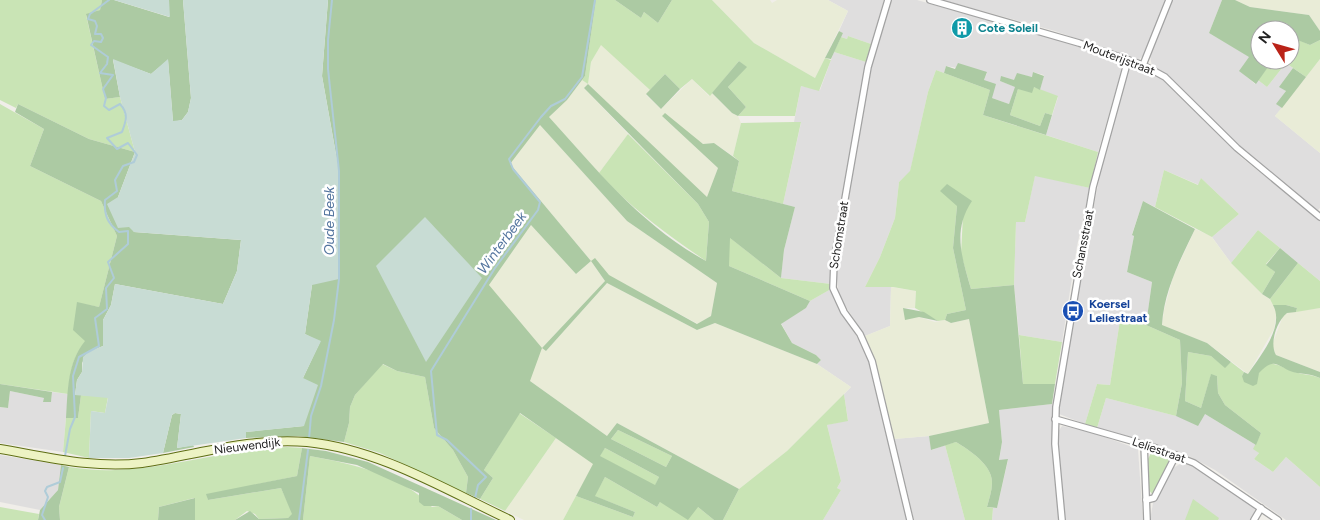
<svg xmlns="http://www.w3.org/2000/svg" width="1320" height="520" font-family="Figtree,sans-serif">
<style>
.residential{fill:#dfdede}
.farmland{fill:#e9ecd7}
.grass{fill:#c9e4b5}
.forest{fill:#accaa3;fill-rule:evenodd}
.wetland{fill:#c8dcd4}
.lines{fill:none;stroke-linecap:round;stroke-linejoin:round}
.stream{stroke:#afccd8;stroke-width:2}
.street-casing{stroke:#a2a2a2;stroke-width:8}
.secondary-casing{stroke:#5e6e13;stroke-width:10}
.street{stroke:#fff;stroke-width:5.5}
.secondary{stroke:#edf3c4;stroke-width:8}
.labels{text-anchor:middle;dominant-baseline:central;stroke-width:5;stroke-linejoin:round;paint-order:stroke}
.culture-label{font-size:12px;font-weight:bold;fill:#0d838f;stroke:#fff;text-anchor:start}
.street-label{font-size:12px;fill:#212121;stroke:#fff}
.transit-label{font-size:12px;font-weight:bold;fill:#164399;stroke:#fff;text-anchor:start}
.water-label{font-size:14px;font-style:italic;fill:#54759f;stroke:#fff}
</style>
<rect width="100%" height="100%" fill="#f0eee9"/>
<g class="residential">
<path d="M828 0H884L871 44 848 36 847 39 841 37 843 33 839 31 848 11Z"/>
<path d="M892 0H917L1079 46 1117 60 1121 64 1122 69 1098 152 1046 135 1058 97 1040 90 1044 75 1033 72V77L1017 74 1015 80 1000 81 1016 87 1009 104 992 98 984 80 987 73 946 66 944 73 936 70 928 92 910 172 899 182 895 218 880 257 865 287H891L890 326 865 336 839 296 836 269 872 65Z"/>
<path d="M943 0H1165L1144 55 1138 60 1055 31Z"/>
<path d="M1171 0H1222L1209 33 1250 57 1240 71 1255 84 1258 80 1267 87 1286 63 1293 68 1280 86 1286 91 1277 104 1282 108 1275 116 1320 153V208L1317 211 1250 156 1165 73 1152 66 1150 56Z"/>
<path d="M834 52 866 62 832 255 831 284 781 278 784 250 795 207 783 204 801 123 794 122 801 86 820 90Z"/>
<path d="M1134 67 1148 71 1163 80 1242 158 1320 220V281L1258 230 1231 263 1212 237 1239 214 1201 178 1199 185 1164 170 1155 207 1143 201 1132 234 1134 236 1127 272 1152 282 1146 325 1120 320 1110 385 1097 384 1085 424 1059 414 1065 364 1103 157 1127 72Z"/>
<path d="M1035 175 1090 188 1077 246 1062 342 1019 335 1014 285 1016 222H1025Z"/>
<path d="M831 289 841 314 853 329 869 362 907 520H823L841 490 837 488 841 481 827 425 848 420 844 394 851 387 817 364 821 360 816 355 792 343 781 323 806 308 810 301Z"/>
<path d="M10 391 44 398 51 402 52 392 68 394 63 452 0 443V407L8 408Z"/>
<path d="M1106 398 1184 418 1205 414 1256 445 1259 453 1254 459 1273 472 1286 457 1320 487V520H1286L1215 470 1191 457 1153 443 1097 428Z"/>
<path d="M1052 404V443L1059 520H992L993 508H997L1008 460 999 461 1002 442 999 410Z"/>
<path d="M1062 426 1088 431 1138 449 1143 520H1064L1058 448V432Z"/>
<path d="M929 436 932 450 945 445 965 520H914L894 439Z"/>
<path d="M0 455 61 465 58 490 40 510 0 502Z"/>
<path d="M1182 463 1196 468 1253 506 1255 510 1251 520H1150L1153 503 1173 468Z"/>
</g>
<g class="farmland">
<path d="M712 0H770L772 3 777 0H828L848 11 815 78 754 43Z"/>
<path d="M1235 0H1320V31L1309 15 1250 7Z"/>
<path d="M601 44 650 90 646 95 661 109 692 79 709 96 712 93 732 113 738 116 741 123 733 156 714 143 703 144 662 116 718 168 707 198 588 84 584 88 628 134 599 173 549 117 567 100 582 80 588 84 591 62Z"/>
<path d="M1320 59V153L1275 116Z"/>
<path d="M540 125 627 221 717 283 711 316 698 324 608 275 591 261 605 281 542 348 546 351 607 283 697 330 715 323 817 364 851 387 787 451 739 489 617 423 608 437 530 381 489 285 531 225 576 274 591 261 510 164Z"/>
<path d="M1195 229 1211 236 1231 263 1262 294 1270 299 1277 311 1274 329 1248 374 1207 343 1162 326 1164 310 1173 277Z"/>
<path d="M891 287 916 291 915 308H903L911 318 919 317 935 322 945 320 951 323 969 319 989 423 929 436 894 439 875 362 865 336 890 326Z"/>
<path d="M1320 308V372L1276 355 1272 345 1283 316 1288 312Z"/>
<path d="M556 438 594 464 563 520H524L505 511Z"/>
</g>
<g class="grass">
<path d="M0 0H102L100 10 86 15 105 99 120 97 135 152 89 139 18 104 16 108 0 100Z"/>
<path d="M596 0H615L641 18 644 12 658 23 672 0H712L754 43 815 78 825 58 831 60 819 91 801 86 795 116H738L746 107 728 87 746 67 739 61 710 96 692 79 680 89 665 74 650 90 601 45 591 62 588 84 582 80 585 76Z"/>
<path d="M848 36 871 44 866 62 834 52 841 37 847 39Z"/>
<path d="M1290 36 1310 45 1320 40V59L1306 77 1286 63 1267 87 1258 80 1273 60H1290Z"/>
<path d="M936 70 990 90 983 115 1098 152 1090 188 1035 176 1025 222H1016L1014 285 971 289 961 254 963 215 957 206 953 248 966 310 947 314 945 320 938 321 915 308 916 291 893 287H865L880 257 895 218 899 182 910 171 928 92Z"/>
<path d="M1034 87 1058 96 1052 115 1045 113 1040 126 1010 115 1018 89Z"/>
<path d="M0 104 44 129 30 166 101 201 117 236 99 307 77 303 86 341C72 357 70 373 68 394L0 384Z"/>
<path d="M794 122H801L783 204 732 191 739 161 733 156 741 123Z"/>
<path d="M628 134 698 204 709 222 706 261C665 233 633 210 599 173Z"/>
<path d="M1164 170 1198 185 1201 178 1239 214 1212 237 1155 207Z"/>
<path d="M1258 230 1280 248 1266 264 1275 272 1262 294 1231 263Z"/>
<path d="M729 237 781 278 831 284V289L810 301 729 266Z"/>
<path d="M1298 263 1320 281V308L1296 312 1297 308 1286 305H1273L1270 299Z"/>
<path d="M1120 320 1146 325 1180 340 1182 383 1176 416 1106 398 1097 428 1085 424 1097 384 1110 385Z"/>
<path d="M1019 335 1062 342 1055 384H1023Z"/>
<path d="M1188 352 1211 356 1225 367 1231 362 1244 372 1242 376 1256 379C1265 355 1277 365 1292 371 1302 375 1310 374 1320 378V487L1286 457 1273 472 1254 459 1259 453 1253 449 1261 433 1225 405 1218 393 1217 376 1211 375 1201 408 1185 401Z"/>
<path d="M382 364 397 371 425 377 434 428 453 450 468 477 466 493 380 453 344 442 349 423 350 407 355 395Z"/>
<path d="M844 394 848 421 827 425 841 481 837 488 841 490 823 520H723L739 489 787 451Z"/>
<path d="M81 395 108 397 105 413 91 411 89 458 63 452 66 418H78Z"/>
<path d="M519 413 556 438 505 511 480 499 493 478 484 470Z"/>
<path d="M618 430 672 456 666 467 611 439Z"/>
<path d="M956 442C969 450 993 465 992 483 992 491 989 499 987 507L993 508 992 520H965L945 445Z"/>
<path d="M287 447 302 448 297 476 207 495 208 500 281 488 293 514 288 518 259 519 255 514 247 511 235 520H195L194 498 159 507 158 520H60L59 507 69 467C84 469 100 471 115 470 173 468 229 449 287 447Z"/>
<path d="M605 448 659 477 655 486 599 456Z"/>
<path d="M1158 451 1168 457 1169 463 1152 494 1149 490 1148 459 1151 453Z"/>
<path d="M310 456C352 464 401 474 432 507L438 506 462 520H303Z"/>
<path d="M605 477 657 507 660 502 698 507 714 520H563L576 496 633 517 635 512 594 496Z"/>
<path d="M1193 499 1219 518 1218 520H1185Z"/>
<path d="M0 507 39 514 38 520H0Z"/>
</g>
<g class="forest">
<path d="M102 0H114L169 17V0H183L191 98 188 112 182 120 173 122 168 60 151 74 113 60 120 97 105 99 86 14 100 10Z"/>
<path d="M328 0H596L585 76 567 100 549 117C597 170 642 226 706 261L709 222 698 204 584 88 588 84 707 197 718 168 662 116 665 113 703 144 714 143 739 161 732 191 795 207 784 250 781 278 730 238 729 266 810 301 806 308 781 324 792 343 816 355 821 360 817 364 715 323 697 330 607 283 546 351 542 348 530 381 607 436 617 423 739 489 723 520H714L698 507 688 520 660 502 657 507 605 477 595 496 635 512 633 517 576 496 593 464 520 413 484 470 493 478 480 499 466 493 468 477 453 450 434 428 425 377 397 371 383 364 355 395 350 407 349 423 344 442 298 436 246 438 245 432 304 426 303 378 320 342 305 334 312 285 339 171 322 76ZM540 125 627 221 717 283 711 316 697 324 609 275 595 258 591 261 510 164ZM531 225 576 274 591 261 605 281 542 348 489 285ZM618 430 672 456 666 467 611 439ZM605 448 659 477 655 485 600 456Z"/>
<path d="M615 0H672L658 23 644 12 641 18Z"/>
<path d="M1222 0H1235L1250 7 1309 15 1320 31V40L1310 45 1290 37V30H1260V60H1273L1256 84 1239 71 1249 57 1209 33Z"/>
<path d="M839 31 843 33 831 59 825 58Z"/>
<path d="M739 61 747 67 728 87 746 107 738 116 732 113 712 93Z"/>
<path d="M958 63 987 72 984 80 996 84 992 98 1009 104 1015 87 1000 81 1001 76 1014 80 1017 73 1032 77 1033 72 1044 76 1040 90 1034 87 1032 93 1018 89 1010 115 1040 126 1045 113 1052 115 1046 135 983 115 990 90 944 73 946 66 955 69Z"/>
<path d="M1293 68 1306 77 1282 108 1276 104 1286 91 1279 87Z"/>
<path d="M665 74 680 89 661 109 646 94Z"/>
<path d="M18 104 89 139 135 152 118 197 134 232 241 240 237 271 223 304 115 284 111 305 103 320V346L88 352 82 363V372L77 380 75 395H81L78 418H66C68 390 67 363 85 341L73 330 77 302 99 307 117 236 101 201 30 166 44 129 15 112Z"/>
<path d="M947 184 972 201C952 231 962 257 971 289L1014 285 1023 384H1055L1052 404 999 410 1002 442 999 460 1008 459 997 508 987 507C989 499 992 491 992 483 993 465 969 450 956 442L931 450 929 436 989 423 969 319 951 323 945 320 947 314 966 310 953 248 957 206 940 191Z"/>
<path d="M1143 201 1195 229C1180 260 1164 291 1162 325L1207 343 1231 362 1225 368 1211 356 1188 352 1185 401 1201 408 1211 374 1217 376 1218 393 1225 405 1261 433 1256 445 1205 414 1198 426 1176 416 1182 383 1180 340 1146 325 1152 282 1127 272 1134 236 1132 235Z"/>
<path d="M1280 248 1298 263 1270 299 1262 294 1275 272 1266 265Z"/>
<path d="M1273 305H1286L1297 308 1296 312 1287 313C1277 321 1269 343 1276 355L1320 372V378C1311 374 1306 374 1297 373 1279 370 1276 354 1259 373L1257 384 1253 386 1244 382 1242 376 1244 372 1248 374C1260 356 1285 327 1273 305Z"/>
<path d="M903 308 924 312 938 321 919 317 905 320Z"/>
<path d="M0 384 52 392 51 402H43L44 398 10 391 8 408 0 407Z"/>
<path d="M175 413 181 414 177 448 193 445 194 447 163 453 172 415Z"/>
<path d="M302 448 326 451 368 462 496 520H462L438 506H424L419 502V493L357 465 310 456 303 520H235L250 511 259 519 288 518 292 514 281 488 208 500 206 494 297 476Z"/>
<path d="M61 465 69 467 59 507 60 520H38L40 510 58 490Z"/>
<path d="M195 498V520H158L159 507Z"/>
</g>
<g class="wetland">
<path d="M114 0H169L170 17Z"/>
<path d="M183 0H328L322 76 339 171V279L312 285 305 334 321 341 303 378 318 385 304 426 246 432V438L177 448 181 414 175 413 172 415 163 453 129 458H89L91 411 105 413 108 398 75 395 77 380 82 372 83 357 88 352 103 346V320L111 305 115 284 223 304 237 271 241 240 134 232 129 227 118 228 107 204 118 197 135 152 120 97 113 59 151 74 168 59 173 121 182 120 188 112 191 98Z"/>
<path d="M425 217 482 278 426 362 376 266Z"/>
</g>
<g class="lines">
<g class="stream">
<path d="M309 439 311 416 321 386 334 320 339 279V171L328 69V40L332 0"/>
<path d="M65 456 70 429 75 417 73 376 79 357 99 346 95 318 107 309 106 288 114 278 108 262 128 244V231L119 232C107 223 104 215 105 200L117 191 115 180 123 166 134 162 137 155 128 143 117 149 107 138 122 132C126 121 129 114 120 104L109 110 104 106 106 98 103 89 113 75 100 73 107 64 108 57 91 45 94 41 101 42 103 38 101 34H95L97 26 95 21 88 19 90 14 109 0"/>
<path d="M475 498 478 485 486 477 447 440 437 435 431 371 495 268 538 210 540 202 513 169 509 159 541 117 551 106 565 99 582 77 595 0"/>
<path d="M471 509V520"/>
<path d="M45 520 42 515 48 497 45 491 47 487 60 482 63 468"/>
<path d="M299 520 308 450"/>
</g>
<g class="street-casing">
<g id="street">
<path d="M888 0 868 67 834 262 833 288 844 312 860 334 872 361 910 520"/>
<path d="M930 0 1079 43 1143 65 1165 77 1237 148 1320 217"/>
<path d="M1143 65 1169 0"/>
<path d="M1055 419 1153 447 1194 463 1278 520"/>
<path d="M1144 444 1147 520"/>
<path d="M1146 500 1154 498 1176 455"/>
<path d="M1062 520 1055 444 1056 407 1093 187 1128 60"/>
<path d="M1254 520 1261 508"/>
</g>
</g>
<g class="secondary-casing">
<path id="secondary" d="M0 449C47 457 95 469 142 463 197 455 251 437 307 442 379 449 446 490 510 520"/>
</g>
<use href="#street" class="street"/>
<use href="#secondary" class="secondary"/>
</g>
<defs>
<g id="building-disc" transform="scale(1.125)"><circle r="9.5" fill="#0f9aa8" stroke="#fff"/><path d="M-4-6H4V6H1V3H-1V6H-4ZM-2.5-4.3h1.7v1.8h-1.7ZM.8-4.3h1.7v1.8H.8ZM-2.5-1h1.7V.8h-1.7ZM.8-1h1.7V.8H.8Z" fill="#fff"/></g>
<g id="bus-disc" transform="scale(1.125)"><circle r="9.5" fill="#1a4fb4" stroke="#fff"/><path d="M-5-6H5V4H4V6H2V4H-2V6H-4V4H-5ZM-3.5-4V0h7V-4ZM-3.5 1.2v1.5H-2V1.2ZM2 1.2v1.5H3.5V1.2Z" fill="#fff"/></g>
</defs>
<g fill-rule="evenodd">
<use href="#building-disc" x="962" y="28"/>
<use href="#bus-disc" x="1073" y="311"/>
</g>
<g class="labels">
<g class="culture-label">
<text x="978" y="28">Cote Soleil</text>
</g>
<g class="street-label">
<text transform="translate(1119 58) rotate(21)">Mouterijstraat</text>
<text transform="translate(839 235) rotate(-81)">Schomstraat</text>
<text transform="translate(1083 244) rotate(-79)">Schansstraat</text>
<text transform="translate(247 446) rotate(-7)">Nieuwendijk</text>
<text transform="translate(1159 450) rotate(19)">Leliestraat</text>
</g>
<g class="transit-label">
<text x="1089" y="304">Koersel<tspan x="1089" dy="14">Leliestraat</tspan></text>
</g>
<g class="water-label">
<text transform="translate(329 221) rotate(-90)">Oude Beek</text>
<text transform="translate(502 243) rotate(-54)">Winterbeek</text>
</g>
</g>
<g transform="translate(1275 45) rotate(307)"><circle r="24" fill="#ffffff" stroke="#a6a6a6"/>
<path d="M0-4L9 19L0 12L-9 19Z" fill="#ba2318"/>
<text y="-8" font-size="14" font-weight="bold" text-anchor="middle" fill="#212121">N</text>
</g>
</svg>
